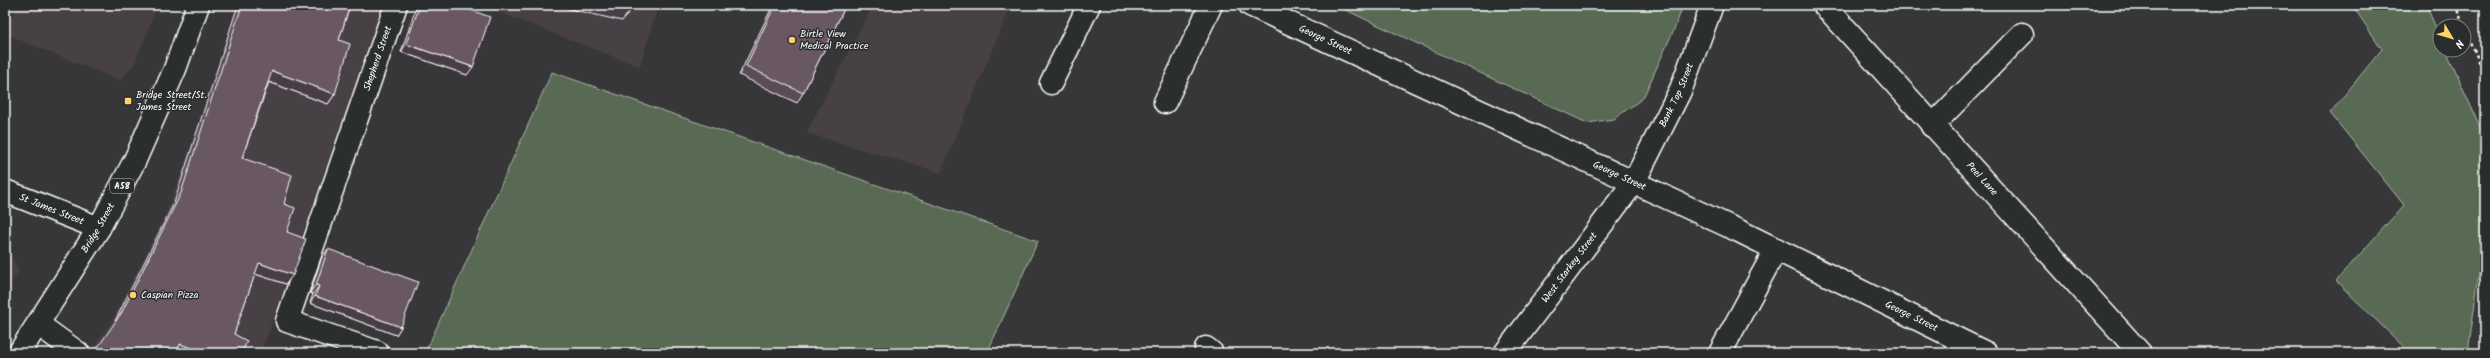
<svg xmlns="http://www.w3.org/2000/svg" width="2490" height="358" font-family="Kalam,sans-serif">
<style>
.built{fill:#464045}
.green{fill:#596a53;stroke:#acb4a9}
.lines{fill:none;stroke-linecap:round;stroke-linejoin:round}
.minor-casing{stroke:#fff;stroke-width:25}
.highway-casing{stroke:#fff;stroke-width:25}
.path{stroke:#fff;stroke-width:2.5;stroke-dasharray:3 3;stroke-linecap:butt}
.minor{stroke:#2a2d2e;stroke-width:22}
.highway{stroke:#2a2d2e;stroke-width:22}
.wall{fill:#5a4c54;stroke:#fff}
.shaded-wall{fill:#4a3e45;stroke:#fff}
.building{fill:#695862;stroke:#fff}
.poi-dot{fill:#ffd166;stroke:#2a2d2e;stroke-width:1.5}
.labels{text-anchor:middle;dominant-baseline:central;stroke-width:3;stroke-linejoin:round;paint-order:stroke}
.shield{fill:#2a2d2e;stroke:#bfc0c0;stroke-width:1}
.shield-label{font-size:9px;font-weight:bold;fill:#fff}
.poi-label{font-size:10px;fill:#fff;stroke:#2a2d2e;text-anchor:start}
.street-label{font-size:10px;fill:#fff;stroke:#2a2d2e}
</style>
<rect width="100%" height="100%" fill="#373638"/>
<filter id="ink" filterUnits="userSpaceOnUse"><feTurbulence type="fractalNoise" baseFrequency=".025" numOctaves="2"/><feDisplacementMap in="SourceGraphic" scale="8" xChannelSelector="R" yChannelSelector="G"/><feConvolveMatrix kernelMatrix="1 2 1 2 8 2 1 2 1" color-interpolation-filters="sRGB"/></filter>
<g filter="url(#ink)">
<g class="built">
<path d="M20 5H158L136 61 120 81 5 34V26Z"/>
<path d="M238 5H383L263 348 278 353H89L112 321 163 220 184 167Z"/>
<path d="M480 5H658L640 67Z"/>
<path d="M873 5H1011L941 173 806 133Z"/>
<path d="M5 250 9 253 19 271 5 292Z"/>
</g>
<g class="green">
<path d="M1335 5H1683L1676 25 1643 98 1614 119 1587 123Z"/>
<path d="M2352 5H2426L2440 37V50H2446L2485 138V230L2468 353H2410L2336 281 2404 205 2330 113 2382 49Z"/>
<path d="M552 72 1038 241 987 353H425Z"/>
</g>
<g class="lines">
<g class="minor-casing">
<g id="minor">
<path id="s1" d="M1250 5 1739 231 1986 353"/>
<path id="s2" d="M1824 5 2140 353"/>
<path d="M1051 83 1089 5"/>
<path d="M1165 102 1211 5"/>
<path d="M1932 126 2022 34"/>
<path id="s3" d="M5 191 99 228"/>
<path d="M38 324 78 353"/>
<path d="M1206 348 1212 353"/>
<path id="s4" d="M377 352 287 321 396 5"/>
<path id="s5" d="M1505 353 1634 182 1681 89 1712 5"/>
<path d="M1720 353 1776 249"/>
</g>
</g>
<g class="highway-casing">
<g id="highway">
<path id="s6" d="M19 353 99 228 135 160 175 69 198 5"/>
</g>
</g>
<g class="path">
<path d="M2455 5 2464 26"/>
<path d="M2464 27 2485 75"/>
</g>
<use href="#minor" class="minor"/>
<use href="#highway" class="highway"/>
</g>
<g class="wall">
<path d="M238 5H350L339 40 335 94 328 104 269 82 242 158 284 204 287 232 286 284 255 274 234 334 115 321 174 203Z"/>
<path d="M417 5H457L467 75 401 52Z"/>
<path d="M773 5H846L803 93 797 103 739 75Z"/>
<path d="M328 249 401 327 396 335 310 303 313 294 310 293 322 257Z"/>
</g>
<g class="shaded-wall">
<path d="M553 5H604L630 11 622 21Z"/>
<path d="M406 44 473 67 467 75 401 52Z"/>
<path d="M272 71 335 94 328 104 266 81Z"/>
<path d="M259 263 293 275 286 284 252 273Z"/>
<path d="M316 285 319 286 313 294 310 293Z"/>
<path d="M315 296 401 327 396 335 310 303Z"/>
<path d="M180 344 207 353H174Z"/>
</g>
<g class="building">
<path d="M242 5H350L339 40 350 44 335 94 272 71 242 158 292 175 284 204 295 208 287 232 306 239 293 275 259 263 234 334 247 341 242 353H207L180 344 177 353H94L122 312 181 193Z"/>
<path d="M420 5H457L490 17 473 67 406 44Z"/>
<path d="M604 5H631L630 11Z"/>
<path d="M775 5H846L803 93 746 66Z"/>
<path d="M328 249 418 282 401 327 315 296 319 286 316 285Z"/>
</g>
</g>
<g class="poi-dot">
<circle cx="792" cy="40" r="4"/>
<rect x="124" y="97" width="8" height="8" rx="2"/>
<circle cx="133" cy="295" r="4"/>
</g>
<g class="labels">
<rect class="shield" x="110" y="179" width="24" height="14" rx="3"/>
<g class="shield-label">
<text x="122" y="186">A58</text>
</g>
<g class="poi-label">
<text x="800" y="34">Birtle View<tspan x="800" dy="12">Medical Practice</tspan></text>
<text x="136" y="95">Bridge Street/St.<tspan x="136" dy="12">James Street</tspan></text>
<text x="141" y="295">Caspian Pizza</text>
</g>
<g class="street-label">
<text stroke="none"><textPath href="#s1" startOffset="83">George Street</textPath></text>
<text stroke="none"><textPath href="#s4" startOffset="373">Shepherd Street</textPath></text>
<text stroke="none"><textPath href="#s5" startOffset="311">Bank Top Street</textPath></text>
<text stroke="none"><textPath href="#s1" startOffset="407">George Street</textPath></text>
<text stroke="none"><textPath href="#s2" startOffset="235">Peel Lane</textPath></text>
<text stroke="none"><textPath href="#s3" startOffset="50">St James Street</textPath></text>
<text stroke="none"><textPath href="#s6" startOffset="148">Bridge Street</textPath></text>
<text stroke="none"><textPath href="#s5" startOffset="107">West Starkey Street</textPath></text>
<text stroke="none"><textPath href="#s1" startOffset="731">George Street</textPath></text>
</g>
</g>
<rect width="2490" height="358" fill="none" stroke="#2a2d2e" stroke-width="20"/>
<rect x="10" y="10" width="2470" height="338" fill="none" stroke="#fff" stroke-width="1.5" filter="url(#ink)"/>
<g transform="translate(2452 38) rotate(128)"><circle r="19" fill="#2a2d2e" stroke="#7f8182"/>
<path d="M0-3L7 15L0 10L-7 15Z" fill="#ffd166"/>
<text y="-6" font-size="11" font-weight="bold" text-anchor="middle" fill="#ffffff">N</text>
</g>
</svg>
